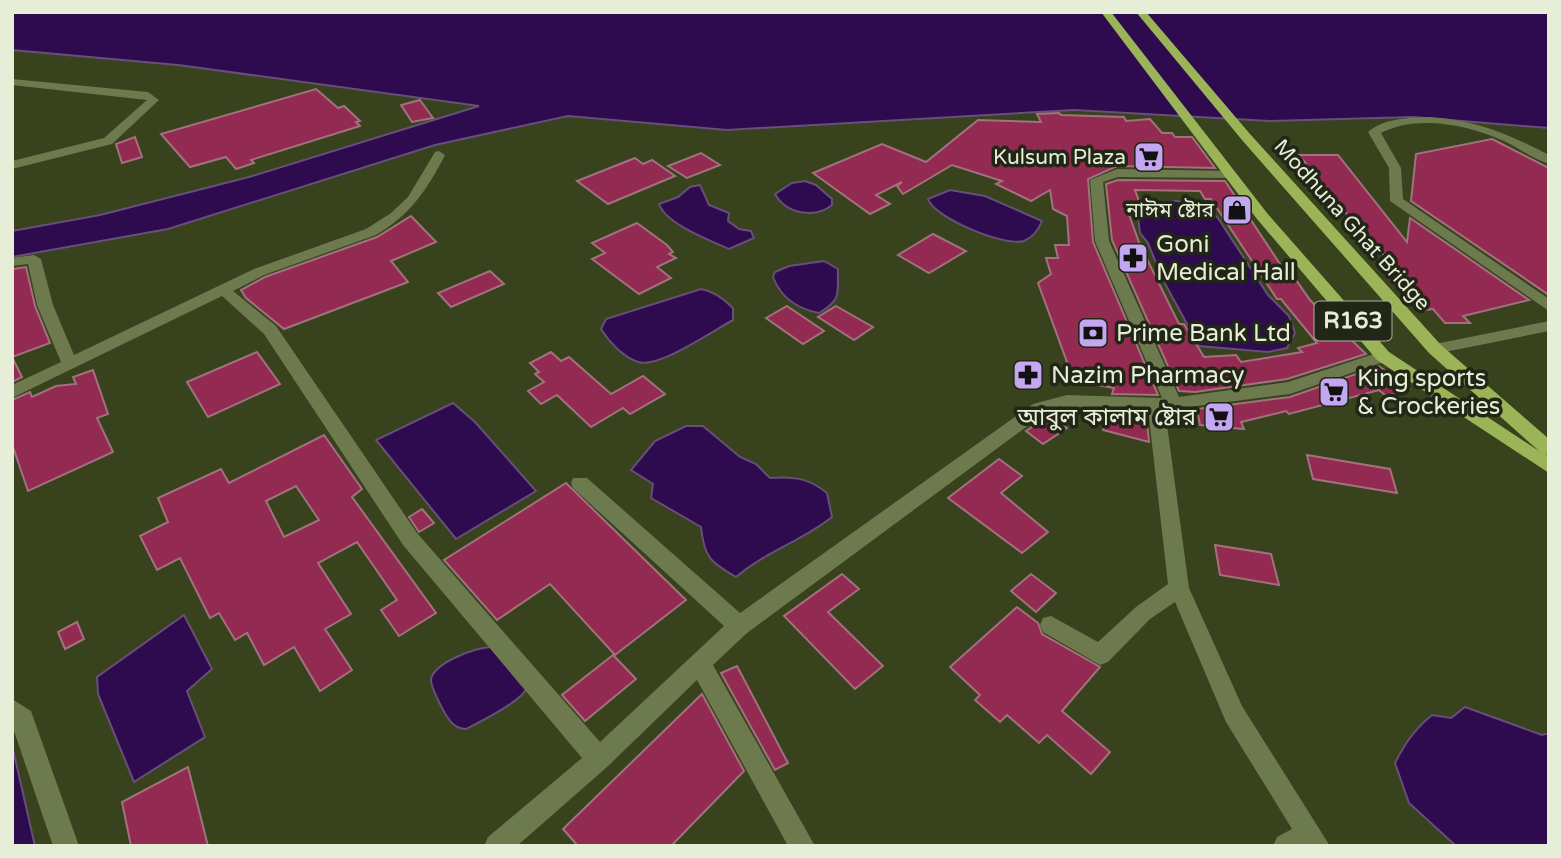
<svg xmlns="http://www.w3.org/2000/svg" width="1561" height="858" font-family="'Varela Round','Noto Sans Bengali',sans-serif">
<style>
.water{fill:#2e0b4f;stroke:#664f78;stroke-width:2}
.building{fill:#932a51;stroke:#a1727e;stroke-width:2;fill-rule:evenodd}
.lines{fill:none;stroke-linecap:round;stroke-linejoin:round}
.minor{fill:#6d7a4e;fill-rule:evenodd}
.primary{fill:#9bb458;fill-rule:evenodd}
.labels{text-anchor:middle;dominant-baseline:central;stroke-width:7;stroke-linejoin:round;paint-order:stroke}
.far-poi-label{font-size:21px;fill:#e7eed8;stroke:#222616;text-anchor:end}
.far-street-label{font-size:21px;fill:#e7eed8;stroke:#222616}
.shield{fill:#222616;stroke:#acb29e;stroke-width:2}
.shield-label{font-size:23px;font-weight:bold;fill:#e7eed8}
.poi-label{font-size:24px;fill:#e7eed8;stroke:#222616;text-anchor:start}
</style>
<rect width="100%" height="100%" fill="#38421c"/>
<g class="water">
<path d="M12 12H1549V128L1413 117 1270 121 1074 110 727 130 568 116 435 145 168 229 12 257V231L100 215 249 177 479 106 178 65 12 50Z"/>
<path d="M805 181 816 185 832 199V205C815 219 786 214 775 194L792 183Z"/>
<path d="M700 185 709 205 729 213 728 221 739 229 751 231 754 238 729 249C709 240 666 224 659 204L678 197 690 187Z"/>
<path d="M950 190 985 196 1042 221C1039 229 1033 237 1024 241 1005 247 934 218 928 199Z"/>
<path d="M1177 201 1200 206 1218 218 1268 295 1289 316 1295 333 1287 348 1268 352 1199 346 1162 278 1148 243 1140 233 1137 208 1147 202Z"/>
<path d="M824 261 838 269C837 292 843 299 819 313 798 309 781 298 773 277L775 272 789 266Z"/>
<path d="M701 289C714 291 724 299 733 308V320C714 330 658 369 638 362 623 357 609 342 601 329L606 319Z"/>
<path d="M453 403 475 422 536 491 456 539 376 440Z"/>
<path d="M686 426H703L740 457 756 464 770 478C793 476 809 478 827 493L832 517C802 541 765 552 736 577 710 562 704 557 701 527L651 498 653 484 631 470 655 441Z"/>
<path d="M184 615 212 669 187 691 205 737 134 782 98 694 97 677Z"/>
<path d="M491 647 527 688C521 702 480 722 466 729 461 729 456 727 452 723 446 718 430 686 431 679 435 662 475 648 491 647Z"/>
<path d="M1465 707 1542 735 1549 733V846H1456L1409 803 1395 763C1405 743 1415 729 1432 715L1451 718Z"/>
<path d="M12 745 35 846H12Z"/>
</g>
<g class="building">
<path d="M316 89 338 108 344 106 360 121 356 122 360 126 251 160 254 163 236 169 226 157 190 167 161 134Z"/>
<path d="M420 100 433 118 412 122 401 105Z"/>
<path d="M1059 113 1061 115 1124 117 1126 121 1150 119 1162 133H1172L1175 137H1192L1215 168 1117 166 1088 179 1093 242 1158 395 1112 394 1114 388 1074 381 1038 283 1051 274 1046 258H1058L1055 245H1069L1067 216 1053 209 1050 190 1031 201 996 184 1002 181 952 165 903 194 897 186 902 182 876 195 890 204 870 214 813 173 882 144 926 162 978 120 1041 122 1037 114Z"/>
<path d="M135 137 142 157 122 163 116 144Z"/>
<path d="M1492 139 1549 168V295L1411 201 1416 154Z"/>
<path d="M701 153 720 165 687 178 668 166Z"/>
<path d="M1299 155H1338L1407 242 1410 218 1529 300 1463 316 1470 323H1445L1433 309 1426 310 1405 287H1412L1345 212Z"/>
<path d="M635 158 643 164 652 160 675 176 608 204 577 181Z"/>
<path d="M1118 180 1225 181 1282 267H1287L1310 300 1366 354 1287 379 1195 392 1179 391 1112 240 1106 184ZM1135 190 1200 191 1205 199H1211L1277 299H1281L1317 343 1298 348 1302 352 1241 362 1236 355 1204 357 1184 324H1179L1140 245 1126 206 1127 203 1140 204Z"/>
<path d="M411 216 436 242 391 261 408 282 284 329 246 298 241 290 265 277 377 237Z"/>
<path d="M637 223 667 245 673 252 669 254 676 258 657 267 671 278 639 294 592 259 605 253 592 243Z"/>
<path d="M933 234 966 251 929 273 898 255Z"/>
<path d="M26 267 35 306 50 343 12 357 22 377 12 382V269Z"/>
<path d="M490 271 504 284 451 307 438 293Z"/>
<path d="M787 306 824 331 803 344 766 318Z"/>
<path d="M836 306 873 327 854 340 818 317Z"/>
<path d="M257 352 280 384 208 417 187 382Z"/>
<path d="M551 352 561 361 569 357 611 394 643 376 665 394 630 414 623 408 591 427 557 395 541 404 528 391 544 382 535 374 539 372 530 363Z"/>
<path d="M1379 366 1409 389 1386 396 1379 390 1289 414 1286 411 1241 422 1244 429 1200 425 1197 409 1290 397Z"/>
<path d="M93 370 108 414 97 418 113 452 28 491 12 444V400L30 392 32 397 56 386 76 384 73 377Z"/>
<path d="M1108 411 1146 412 1149 442 1103 430Z"/>
<path d="M1049 415 1067 428 1043 444 1026 431Z"/>
<path d="M324 435 362 489 352 497 436 613 399 636 381 610 397 600 357 542 318 563 351 614 325 629 352 670 320 691 294 647 264 665 247 633 235 640 219 613 210 618 180 558 157 570 140 536 168 522 158 498 221 469 229 483ZM296 486 319 520 284 537 266 501Z"/>
<path d="M1307 455 1390 469 1397 493 1313 479Z"/>
<path d="M999 459 1022 476 1001 493 1048 532 1022 553 948 498Z"/>
<path d="M566 483 686 600 615 655 550 584 497 620 444 560Z"/>
<path d="M422 509 434 523 419 532 409 517Z"/>
<path d="M1215 545 1271 554 1279 585 1220 575Z"/>
<path d="M842 574 859 589 828 612 883 666 855 689 784 616Z"/>
<path d="M1031 574 1056 593 1036 612 1011 591Z"/>
<path d="M1017 607 1038 623 1042 634 1100 667 1062 711 1110 752 1091 774 1047 735 1039 743 1007 715 1000 722 975 700 980 695 950 667Z"/>
<path d="M77 622 84 639 65 649 58 632Z"/>
<path d="M613 655 636 679 585 721 562 695Z"/>
<path d="M737 666 788 763 775 770 721 673Z"/>
<path d="M702 694 744 771 671 846H578L563 829Z"/>
<path d="M188 767 208 846H131L122 802Z"/>
</g>
<g class="lines">
<g class="minor">
<path d="M12 79 148 92 159 100 112 144 12 169V161L104 138 147 100 12 85Z"/>
<path d="M1428 117C1473 119 1509 134 1549 155V164C1533 159 1519 148 1504 141 1469 125 1417 114 1381 133L1401 168 1403 199 1549 299V311L1390 201 1389 168 1368 132C1384 118 1408 118 1428 117Z"/>
<path d="M439 151 445 155C427 190 410 215 376 235L264 275 233 291 276 326 417 533 600 742 724 626 573 488 571 483 573 478H587L740 613 1033 404 1067 395 1162 398 1095 241 1090 180 1117 169 1234 171 1236 174 1230 178 1118 177 1103 182 1109 241 1179 397 1288 382 1383 351 1391 356 1389 360 1290 394 1165 410 1189 588 1242 706 1330 846H1273L1277 837 1292 829 1226 722 1175 602 1150 619 1108 662 1100 665 1043 632 1040 625 1043 618 1051 616 1098 642 1136 607 1168 584 1148 409 1067 407 1045 413 747 633 713 665 815 846H788L697 680 607 767 517 846H484L488 837 582 758 403 545 264 334 222 296 12 398V385L61 362 37 305 28 264 12 266V258L34 255 41 259 53 305 74 355 254 269 366 229 391 213 408 197 435 152Z"/>
<path d="M1549 321V331L1435 354 1427 349 1435 344Z"/>
<path d="M12 699 31 711 79 846H53L12 725Z"/>
</g>
<path class="primary" d="M1101 12H1111L1267 213 1389 352 1539 451 1429 353 1242 140 1136 12H1146L1250 134 1441 345 1549 439V456L1545 454 1549 457V473L1377 360 1257 219Z"/>
</g>
<defs>
<g id="supermarket-square" transform="scale(1.575)"><rect x="-9" y="-9" width="18" height="18" rx="4" fill="#c4a7f1" stroke="#222616"/><path d="M-6-5.5h2.5l.6 2H6L4.5 2H-2.5L-4.4-4H-6ZM-1.5 3.2a1.3 1.3 0 1 0 .1 0ZM3 3.2a1.3 1.3 0 1 0 .1 0Z" fill="#111"/></g>
<g id="shop-square" transform="scale(1.575)"><rect x="-9" y="-9" width="18" height="18" rx="4" fill="#c4a7f1" stroke="#222616"/><path d="M-5-2.5h2.3a2.7 3.5 0 0 1 5.4 0H5L5.5 6h-11ZM-1.5-2.5h3a1.5 2.3 0 0 0-3 0Z" fill="#111"/></g>
<g id="pharmacy-square" transform="scale(1.575)"><rect x="-9" y="-9" width="18" height="18" rx="4" fill="#c4a7f1" stroke="#222616"/><path d="M-2-6h4v4h4v4h-4v4h-4v-4h-4v-4h4Z" fill="#111"/></g>
<g id="bank-square" transform="scale(1.575)"><rect x="-9" y="-9" width="18" height="18" rx="4" fill="#c4a7f1" stroke="#222616"/><path d="M-6-4H6V4H-6ZM0-2.3a2.3 2.3 0 1 0 0 4.6a2.3 2.3 0 1 0 0-4.6Z" fill="#111"/></g>
</defs>
<g fill-rule="evenodd">
<use href="#supermarket-square" x="1149" y="157"/>
<use href="#shop-square" x="1237" y="210"/>
<use href="#pharmacy-square" x="1133" y="258"/>
<use href="#bank-square" x="1093" y="333"/>
<use href="#pharmacy-square" x="1028" y="375"/>
<use href="#supermarket-square" x="1334" y="392"/>
<use href="#supermarket-square" x="1219" y="417"/>
</g>
<g class="labels">
<g class="far-poi-label">
<text x="1126" y="157">Kulsum Plaza</text>
<text x="1214" y="210">নাঈম ষ্টোর</text>
</g>
<g class="far-street-label">
<text transform="translate(1352 225) rotate(48)">Modhuna Ghat Bridge</text>
</g>
<rect class="shield" x="1314.5" y="301.5" width="77" height="39" rx="5"/>
<g class="shield-label">
<text x="1353" y="321">R163</text>
</g>
<g class="poi-label">
<text x="1156" y="244">Goni<tspan x="1156" dy="28">Medical Hall</tspan></text>
<text x="1116" y="333">Prime Bank Ltd</text>
<text x="1051" y="375">Nazim Pharmacy</text>
<text x="1357" y="378">King sports<tspan x="1357" dy="28">&amp; Crockeries</tspan></text>
<text x="1196" y="417" text-anchor="end">আবুল কালাম ষ্টোর</text>
</g>
</g>
<rect width="1561" height="858" fill="none" stroke="#e7eed8" stroke-width="28"/>
</svg>
